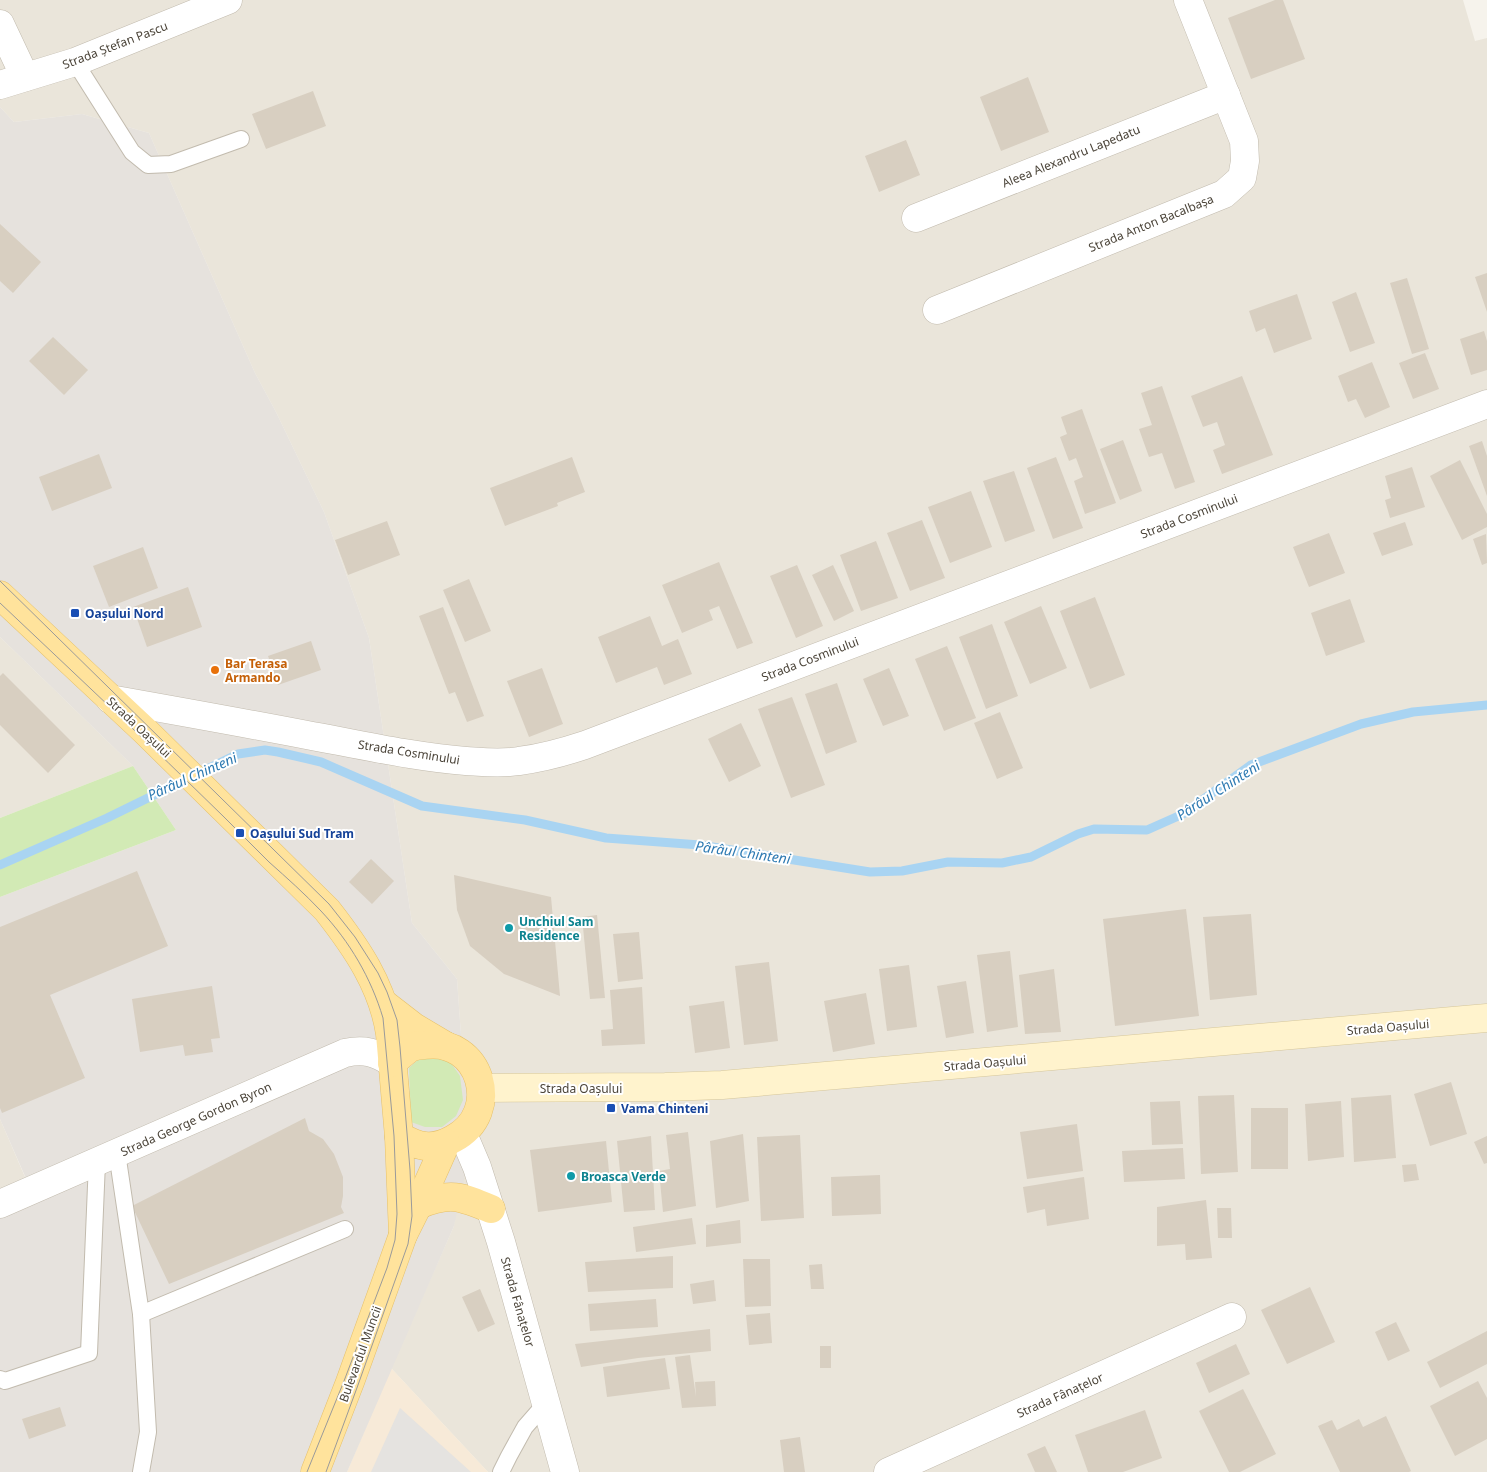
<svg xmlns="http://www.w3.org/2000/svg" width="1487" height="1472" font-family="'Noto Sans',sans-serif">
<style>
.residential{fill:#eae5da}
.commercial{fill:#f7ead8}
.industrial{fill:#e6e2dd}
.green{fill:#d2eab5}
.parking{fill:#e5e3e0}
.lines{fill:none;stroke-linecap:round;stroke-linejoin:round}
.stream{stroke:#a9d4f2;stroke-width:9}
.building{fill:#d8cfc1}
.lane-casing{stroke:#c2bbae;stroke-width:18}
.street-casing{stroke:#c2bbae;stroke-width:29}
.secondary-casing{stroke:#d6c79b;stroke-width:29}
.primary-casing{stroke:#e6c16a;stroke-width:29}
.lane{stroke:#fff;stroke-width:16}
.street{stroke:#fff;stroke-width:28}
.secondary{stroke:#fff3cd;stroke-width:28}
.primary{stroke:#ffe39c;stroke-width:28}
.tram{stroke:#9a9a9a;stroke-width:1}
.transit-dot{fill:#1a4fb4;stroke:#fff;stroke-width:2}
.food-dot{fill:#e8710a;stroke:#fff;stroke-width:2}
.culture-dot{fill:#0f9aa8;stroke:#fff;stroke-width:2}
.labels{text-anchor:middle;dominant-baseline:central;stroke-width:4;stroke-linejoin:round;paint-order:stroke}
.street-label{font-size:12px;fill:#4b4439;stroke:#fff}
.transit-label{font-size:12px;font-weight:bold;fill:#164399;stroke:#fff;text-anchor:start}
.food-label{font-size:12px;font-weight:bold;fill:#c56008;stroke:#fff;text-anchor:start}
.culture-label{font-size:12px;font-weight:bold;fill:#0d838f;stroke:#fff;text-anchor:start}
.water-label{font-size:14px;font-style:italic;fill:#2e7ab2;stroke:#fff}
</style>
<rect width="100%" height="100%" fill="#f6f3ec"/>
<g class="residential">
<path d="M0 0H1463L1475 41 1487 38V1472H488L391 1368 454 1226 463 1063 457 979 412 923 369 638 324 512 276 412 255 373 149 133 82 114 14 122 0 107Z"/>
<path d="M0 637 133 766 0 818Z"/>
<path d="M0 1119 31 1191 0 1206Z"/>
</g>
<path class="commercial" d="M391 1368 488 1472H347Z"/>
<path class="industrial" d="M0 107 14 122 82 114 149 133 255 373 276 412 324 512 369 638 412 923 457 979 463 1063 478 1115 454 1226 347 1472H0V1206L31 1190 0 1119V897L176 830 133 766 0 637Z"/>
<g class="green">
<path d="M133 766 176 830 0 897V818Z"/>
<path d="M434 1057 451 1063 460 1076 463 1100 456 1116 442 1127H425L411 1122 409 1068 420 1058Z"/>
</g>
<path class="parking" d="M400 1408 471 1472H371Z"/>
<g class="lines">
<path class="stream" d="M0 865 107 818 238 754 265 750 278 752 321 762 422 806 525 820 606 838 700 845 870 872 902 871 948 862 1002 863 1031 857 1078 834 1094 829 1147 830 1183 814 1251 765 1361 724 1413 712 1487 705"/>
</g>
<g class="building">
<path d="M1275 0H1283L1305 59 1251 79 1228 18Z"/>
<path d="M1028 77 1049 132 1001 151 980 97Z"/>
<path d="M313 91 326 126 266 149 252 114Z"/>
<path d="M906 140 920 175 879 192 865 156Z"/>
<path d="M0 224 41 262 13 293 0 281Z"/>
<path d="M1487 273V312L1475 277Z"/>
<path d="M1407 278 1429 349 1412 354 1390 283Z"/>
<path d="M1356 292 1375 343 1350 352 1332 302Z"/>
<path d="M1297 294 1312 339 1274 353 1265 328 1256 332 1249 311Z"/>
<path d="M1484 331 1487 341V370L1471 375 1460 339Z"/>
<path d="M53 337 88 370 64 395 29 361Z"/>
<path d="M1425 353 1439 389 1413 399 1399 363Z"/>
<path d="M1372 362 1390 407 1365 418 1356 399 1348 402 1338 376Z"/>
<path d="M1242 376 1273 455 1222 474 1213 450 1225 445 1217 422 1203 427 1191 396Z"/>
<path d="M1162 386 1195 482 1175 489 1162 453 1149 457 1139 429 1152 425 1141 393Z"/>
<path d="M1082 409 1116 503 1085 514 1074 481 1083 477 1076 458 1069 461 1060 437 1067 434 1061 417Z"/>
<path d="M1123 440 1142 491 1120 500 1100 449Z"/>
<path d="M1482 441 1487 456V496L1469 446Z"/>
<path d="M99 454 112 488 52 511 39 477Z"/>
<path d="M572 457 585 492 557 503 558 506 505 526 490 488Z"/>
<path d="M1056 457 1083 528 1053 539 1027 468Z"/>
<path d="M1460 460 1487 514V527L1462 540 1430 476Z"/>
<path d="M1412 467 1425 507 1390 518 1385 500 1391 498 1385 476Z"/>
<path d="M1014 471 1035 531 1005 542 983 481Z"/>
<path d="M971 491 992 547 950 563 928 507Z"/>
<path d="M922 520 945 578 910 591 887 533Z"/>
<path d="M387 521 400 555 348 575 335 540Z"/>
<path d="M1405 522 1413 545 1382 556 1373 533Z"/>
<path d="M1329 533 1345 573 1309 587 1293 547Z"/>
<path d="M1486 534 1487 563 1482 565 1473 539Z"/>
<path d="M876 541 898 598 861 611 840 555Z"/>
<path d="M143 547 158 588 109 607 93 566Z"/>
<path d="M719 562 753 643 737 649 719 606 709 610 713 620 682 633 662 585Z"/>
<path d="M797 565 823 626 796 638 770 576Z"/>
<path d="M833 565 854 611 834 621 812 575Z"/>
<path d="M469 579 491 631 465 642 443 590Z"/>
<path d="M188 587 202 627 147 647 133 607Z"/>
<path d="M1095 597 1125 675 1090 689 1060 611Z"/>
<path d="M1350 599 1365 642 1326 656 1311 613Z"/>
<path d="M1041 606 1067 668 1030 684 1004 622Z"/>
<path d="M443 607 484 716 467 722 455 692 449 694 419 616Z"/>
<path d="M650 616 662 646 678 639 692 674 664 685 657 667 616 683 598 637Z"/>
<path d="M992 624 1018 696 986 709 959 637Z"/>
<path d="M311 641 321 670 278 685 268 656Z"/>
<path d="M947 646 976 718 944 731 915 659Z"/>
<path d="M542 668 563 724 529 737 507 681Z"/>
<path d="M889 668 909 716 883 726 863 679Z"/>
<path d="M3 673 75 745 48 773 0 725V676Z"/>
<path d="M837 683 857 742 826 754 805 694Z"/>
<path d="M792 697 825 785 791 798 758 709Z"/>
<path d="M1000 712 1023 768 997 779 974 723Z"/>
<path d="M741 723 761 766 729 782 708 739Z"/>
<path d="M371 859 394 881 372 904 349 882Z"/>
<path d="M137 871 168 946 50 995 85 1078 2 1113 0 1108V927Z"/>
<path d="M454 875 551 897 560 996 504 974 470 946 457 910Z"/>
<path d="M1186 909 1199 1016 1115 1026 1103 919Z"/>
<path d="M1251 914 1257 995 1210 1000 1203 917Z"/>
<path d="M597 915 605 998 590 999 582 917Z"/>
<path d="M639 932 643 979 618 982 613 934Z"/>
<path d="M1010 951 1018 1027 987 1032 977 955Z"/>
<path d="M769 962 778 1041 744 1045 735 966Z"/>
<path d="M909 965 917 1027 887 1031 879 969Z"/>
<path d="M1054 969 1061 1032 1025 1034 1019 975Z"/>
<path d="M966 981 974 1033 946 1038 937 986Z"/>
<path d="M212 986 220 1038 211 1039 213 1052 185 1056 183 1045 140 1052 132 999Z"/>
<path d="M642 987 645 1044 602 1046 601 1030 613 1029 610 990Z"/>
<path d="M866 993 875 1044 833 1052 824 1001Z"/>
<path d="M724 1001 730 1048 695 1053 689 1006Z"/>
<path d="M1451 1082 1467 1134 1430 1146 1414 1094Z"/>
<path d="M1234 1095 1238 1172 1201 1174 1198 1096Z"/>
<path d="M1391 1095 1396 1158 1354 1162 1351 1098Z"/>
<path d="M1180 1101 1183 1144 1152 1145 1150 1102Z"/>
<path d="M1341 1101 1344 1157 1308 1161 1305 1104Z"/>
<rect x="1251" y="1108" width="37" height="61"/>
<path d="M305 1118 309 1131 323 1139 334 1154 343 1177V1196L341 1207 344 1213 169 1284 132 1206Z"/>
<path d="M1077 1124 1083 1171 1027 1179 1020 1132Z"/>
<path d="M688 1132 696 1206 663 1212 659 1171 670 1169 666 1135Z"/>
<path d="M743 1134 749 1201 716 1208 710 1141Z"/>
<path d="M800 1135 804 1218 761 1221 757 1137Z"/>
<path d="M651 1136 655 1210 624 1212 617 1141Z"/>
<path d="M1487 1136V1163L1484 1164 1474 1142Z"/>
<path d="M606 1141 612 1202 538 1212 530 1150Z"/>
<path d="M1183 1148 1185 1179 1124 1182 1122 1151Z"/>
<path d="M1416 1164 1419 1180 1404 1182 1402 1165Z"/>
<path d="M880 1175 881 1214 832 1216 831 1177Z"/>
<path d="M1084 1177 1089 1219 1047 1226 1045 1209 1027 1213 1023 1187Z"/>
<path d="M1206 1200 1212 1258 1186 1260 1185 1244 1157 1246V1207Z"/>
<path d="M1217 1208H1231L1232 1238H1218Z"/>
<path d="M692 1218 696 1244 636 1252 633 1227Z"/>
<path d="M740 1220 741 1243 706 1247V1225Z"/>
<path d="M673 1256V1288L588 1292 585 1262Z"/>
<path d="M743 1259H770L771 1306 745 1307Z"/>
<path d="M822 1264 824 1289H811L809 1265Z"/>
<path d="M714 1280 716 1301 693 1304 690 1284Z"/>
<path d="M1310 1287 1335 1342 1287 1364 1261 1310Z"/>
<path d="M480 1289 495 1324 478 1332 462 1297Z"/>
<path d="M656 1299 658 1327 590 1331 588 1304Z"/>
<path d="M770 1313 772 1343 749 1345 746 1315Z"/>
<path d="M1396 1322 1410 1351 1388 1361 1375 1332Z"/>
<path d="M710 1329 711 1351 638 1358 581 1367 575 1344Z"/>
<path d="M1487 1331V1364L1440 1388 1427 1362Z"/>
<path d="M1236 1344 1250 1374 1209 1393 1196 1363Z"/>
<rect x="820" y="1346" width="11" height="22"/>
<path d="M690 1355 696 1397 695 1382 715 1381 716 1406 682 1408 675 1357Z"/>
<path d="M665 1358 670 1389 607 1397 603 1367Z"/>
<path d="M1478 1381 1487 1398V1439L1455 1456 1430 1406Z"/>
<path d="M1243 1389 1276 1454 1240 1472H1229L1199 1411Z"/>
<path d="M60 1407 66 1426 29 1439 22 1419Z"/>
<path d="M1145 1410 1162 1458 1123 1472H1088L1075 1435Z"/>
<path d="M1386 1416 1411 1471 1409 1472H1340L1318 1426 1332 1420 1337 1430 1359 1419 1363 1427Z"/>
<path d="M800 1437 805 1472H784L780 1440Z"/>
<path d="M1045 1446 1057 1472H1035L1027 1454Z"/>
</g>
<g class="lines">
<g class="lane-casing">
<g id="lane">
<path d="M75 62 132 152 148 165 171 164 241 139"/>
<path d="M117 1153 141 1314 148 1432 141 1472"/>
<path d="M141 1314 345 1229"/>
<path d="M0 1379 5 1381 89 1353 97 1162"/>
<path d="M501 1472 509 1456 525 1427 546 1403"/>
</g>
</g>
<g class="street-casing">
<g id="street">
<path d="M0 24 25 77"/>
<path d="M0 85 75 62 228 0"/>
<path d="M916 218 1226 95"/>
<path d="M937 310 1224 194 1242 178 1245 161 1244 141 1188 0"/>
<path d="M110 699C177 711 245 723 312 736 363 745 414 757 466 761 483 762 501 764 519 761 542 758 564 752 585 745L1487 404"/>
<path d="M463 1134 477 1167 501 1242 565 1472"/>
<path d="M0 1204 345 1053C364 1049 376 1052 392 1063"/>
<path d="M888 1472 1232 1317"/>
</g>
</g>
<g class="secondary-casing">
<path id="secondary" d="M482 1088 665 1087 722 1085 1487 1018"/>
</g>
<g class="primary-casing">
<g id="primary">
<path d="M0 595 145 731 327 910C356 947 383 986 390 1034L399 1137 403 1235"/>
<path d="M383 1003 414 1027 446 1046"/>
<path d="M392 1063C398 1058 404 1052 410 1048 414 1046 420 1045 425 1045 480 1037 504 1112 453 1139 444 1144 431 1148 420 1145 413 1144 406 1139 399 1137"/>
<path d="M418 1205C450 1192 460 1196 491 1209"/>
<path d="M315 1472 350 1382 403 1235 421 1199 446 1143"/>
</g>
</g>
<use href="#lane" class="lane"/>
<use href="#street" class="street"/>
<use href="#secondary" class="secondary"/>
<use href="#primary" class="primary"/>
<g class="tram">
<path d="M0 581 329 904 355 937 378 973 387 992 397 1020 400 1047 410 1170 412 1216 408 1244 358 1385 326 1472"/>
<path d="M0 603C75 674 150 744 224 817 239 832 254 847 269 862 287 878 305 894 321 911 350 942 371 978 383 1018L394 1136 397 1214 395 1240 387 1268 344 1381 307 1472"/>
</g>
</g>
<g class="transit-dot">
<rect x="70" y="608" width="10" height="10" rx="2.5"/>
<rect x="235" y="828" width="10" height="10" rx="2.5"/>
<rect x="606" y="1103" width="10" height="10" rx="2.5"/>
</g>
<circle class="food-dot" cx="215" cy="670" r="5"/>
<g class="culture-dot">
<circle cx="509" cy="928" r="5"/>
<circle cx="571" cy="1176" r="5"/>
</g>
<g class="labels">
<g class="street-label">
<text transform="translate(115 45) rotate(-21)">Strada Ștefan Pascu</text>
<text transform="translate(1071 156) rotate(-22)">Aleea Alexandru Lapedatu</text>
<text transform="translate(1151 223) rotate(-22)">Strada Anton Bacalbașa</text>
<text transform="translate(1189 516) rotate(-21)">Strada Cosminului</text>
<text transform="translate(810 659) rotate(-21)">Strada Cosminului</text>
<text transform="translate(139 727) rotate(43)">Strada Oașului</text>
<text transform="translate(409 752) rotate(9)">Strada Cosminului</text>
<text transform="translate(1388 1027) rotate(-5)">Strada Oașului</text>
<text transform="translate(985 1063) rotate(-5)">Strada Oașului</text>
<text x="581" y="1088">Strada Oașului</text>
<text transform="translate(196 1119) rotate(-24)">Strada George Gordon Byron</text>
<text transform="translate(518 1302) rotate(74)">Strada Fânațelor</text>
<text transform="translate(360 1354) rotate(-70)">Bulevardul Muncii</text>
<text transform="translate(1060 1395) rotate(-24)">Strada Fânațelor</text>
</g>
<g class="transit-label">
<text x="85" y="613">Oașului Nord</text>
<text x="250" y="833">Oașului Sud Tram</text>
<text x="621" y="1108">Vama Chinteni</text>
</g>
<g class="food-label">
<text x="225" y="663">Bar Terasa<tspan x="225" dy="14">Armando</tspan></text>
</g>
<g class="culture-label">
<text x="519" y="921">Unchiul Sam<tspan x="519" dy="14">Residence</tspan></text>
<text x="581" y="1176">Broasca Verde</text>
</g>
<g class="water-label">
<text transform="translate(192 776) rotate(-24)">Pârâul Chinteni</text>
<text transform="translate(1218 790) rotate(-33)">Pârâul Chinteni</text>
<text transform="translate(743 852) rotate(8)">Pârâul Chinteni</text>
</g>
</g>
</svg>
